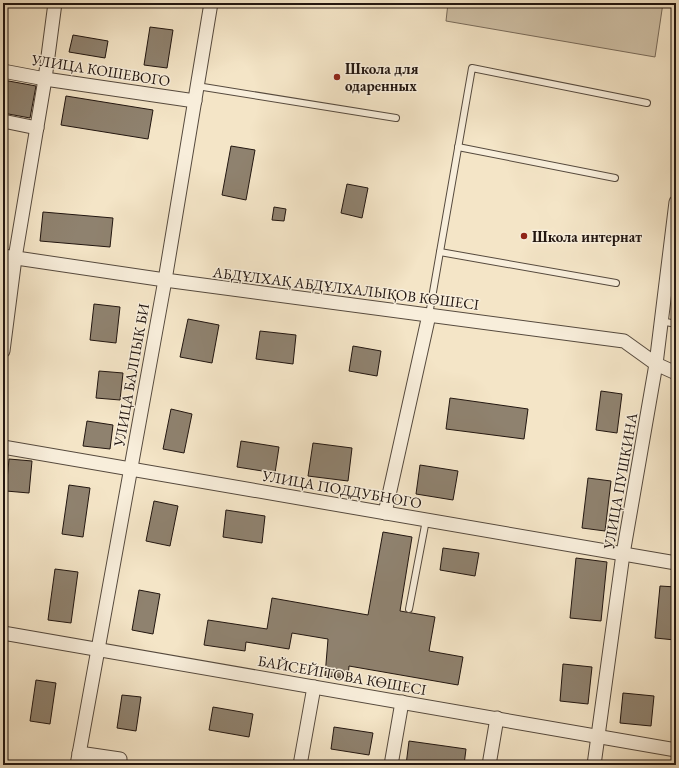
<svg xmlns="http://www.w3.org/2000/svg" width="679" height="768" font-family="'EB Garamond',serif">
<style>
.green{fill:#d0c2a8;stroke:#796c5c}
.building{fill:#8f826f;stroke:#221610}
.lines{fill:none;stroke-linecap:round;stroke-linejoin:round}
.lane-casing{stroke:#564a3e;stroke-width:8}
.street-casing{stroke:#564a3e;stroke-width:15}
.lane{stroke:#f8eedb;stroke-width:6}
.street{stroke:#f8eedb;stroke-width:13}
.poi-dot{fill:#8f2418;stroke:#f8eedb;stroke-width:1.5}
.labels{text-anchor:middle;dominant-baseline:central;stroke-width:3;stroke-linejoin:round;paint-order:stroke}
.poi-label{font-size:15px;font-weight:bold;fill:#221610;stroke:#f8eedb;text-anchor:start}
.street-label{font-size:15px;fill:#221610;stroke:#f8eedb}
</style>
<rect width="100%" height="100%" fill="#f4e5c7"/>
<filter id="stains"><feTurbulence type="fractalNoise" baseFrequency=".005" numOctaves="4"/><feColorMatrix values="0 0 0 0 .2 0 0 0 0 .09 0 0 0 0 .02 0 0 0 .5 -.17"/></filter>
<radialGradient id="worn" r=".72"><stop offset=".6" stop-color="#630" stop-opacity="0"/><stop offset="1" stop-color="#630" stop-opacity=".3"/></radialGradient>
<path class="green" d="M448 3H663L655 57 446 21Z"/>
<g class="building">
<path d="M150 27 173 30 167 68 144 65Z"/>
<path d="M73 35 108 41 105 58 69 52Z"/>
<path d="M3 80 36 86 30 118 3 113Z"/>
<path d="M66 96 153 110 148 139 61 125Z"/>
<path d="M231 146 255 150 246 200 222 195Z"/>
<path d="M347 184 368 188 362 218 341 213Z"/>
<path d="M274 207 286 209 284 221 272 220Z"/>
<path d="M43 212 113 218 110 247 40 241Z"/>
<path d="M94 304 120 307 116 343 90 340Z"/>
<path d="M188 319 219 325 212 363 180 357Z"/>
<path d="M260 331 296 335 293 364 256 359Z"/>
<path d="M353 346 381 351 377 376 349 371Z"/>
<path d="M99 371 123 373 120 400 96 398Z"/>
<path d="M601 391 622 394 617 433 596 430Z"/>
<path d="M450 398 528 409 524 439 446 429Z"/>
<path d="M171 409 192 414 184 453 163 449Z"/>
<path d="M87 421 113 425 110 449 83 446Z"/>
<path d="M241 441 279 447 275 473 237 467Z"/>
<path d="M313 443 352 448 348 481 308 476Z"/>
<path d="M9 459 32 461 29 493 6 491Z"/>
<path d="M420 465 458 471 453 500 416 494Z"/>
<path d="M588 478 611 481 605 531 582 528Z"/>
<path d="M69 485 90 488 83 537 62 534Z"/>
<path d="M154 501 178 506 170 546 146 541Z"/>
<path d="M226 510 265 516 262 543 223 537Z"/>
<path d="M383 532 412 537 400 611 435 617 429 651 463 657 458 685 349 666 348 678 325 676 328 639 292 633 289 649 246 642 245 651 204 645 208 620 267 629 272 598 368 615Z"/>
<path d="M443 548 479 553 475 576 440 570Z"/>
<path d="M576 558 607 562 601 621 570 618Z"/>
<path d="M55 569 78 572 71 623 48 620Z"/>
<path d="M660 586 676 587 675 640 655 638Z"/>
<path d="M139 590 160 594 153 634 132 630Z"/>
<path d="M563 664 592 667 588 704 560 701Z"/>
<path d="M36 680 56 683 50 724 30 721Z"/>
<path d="M623 693 654 696 651 726 620 723Z"/>
<path d="M122 695 141 697 136 731 117 728Z"/>
<path d="M213 707 253 714 249 737 209 730Z"/>
<path d="M334 727 373 733 369 755 331 749Z"/>
<path d="M409 741 466 749 464 765H406Z"/>
</g>
<g class="lines">
<g class="lane-casing">
<g id="lane">
<path d="M197 86 396 118"/>
<path d="M458 147 615 178"/>
<path d="M440 252 616 283"/>
<path d="M429 315 472 68 647 103"/>
<path d="M661 321 676 324"/>
<path d="M409 609 426 520"/>
</g>
</g>
<g class="street-casing">
<g id="street">
<path d="M3 71 45 79 195 101"/>
<path d="M3 121 37 128"/>
<path d="M3 256 165 280 624 341 656 364 676 373"/>
<path d="M3 351 15 258 45 79 55 3"/>
<path d="M3 447 676 563"/>
<path d="M385 513 429 315"/>
<path d="M3 633 676 750"/>
<path d="M79 753 120 759"/>
<path d="M77 765 165 280 211 3"/>
<path d="M300 765 314 687"/>
<path d="M391 765 402 702"/>
<path d="M489 765 497 718"/>
<path d="M594 765 623 554 656 364 676 202"/>
</g>
</g>
<use href="#lane" class="lane"/>
<use href="#street" class="street"/>
</g>
<g class="poi-dot">
<circle cx="337" cy="77" r="4"/>
<circle cx="524" cy="236" r="4"/>
</g>
<g class="labels">
<g class="poi-label">
<text x="345" y="68">Школа для<tspan x="345" dy="17">одаренных</tspan></text>
<text x="532" y="236">Школа интернат</text>
</g>
<g class="street-label">
<text transform="translate(101 70) rotate(9)">УЛИЦА КОШЕВОГО</text>
<text transform="translate(346 288) rotate(7)">АБДҰЛХАҚ АБДҰЛХАЛЫҚОВ КӨШЕСІ</text>
<text transform="translate(131 375) rotate(-80)">УЛИЦА БАЛПЫК БИ</text>
<text transform="translate(620 481) rotate(-80)">УЛИЦА ПУШКИНА</text>
<text transform="translate(342 489) rotate(10)">УЛИЦА ПОДДУБНОГО</text>
<text transform="translate(342 675) rotate(10)">БАЙСЕЙІТОВА КӨШЕСІ</text>
</g>
</g>
<rect width="679" height="768" fill="none" stroke="#f4e5c7" stroke-width="16"/>
<rect x="4" y="4" width="671" height="760" fill="none" stroke="#221610" stroke-width="2"/>
<rect x="8" y="8" width="663" height="752" fill="none" stroke="#221610"/>
<rect width="100%" height="100%" filter="url(#stains)"/>
<rect width="100%" height="100%" fill="url(#worn)"/>
</svg>
